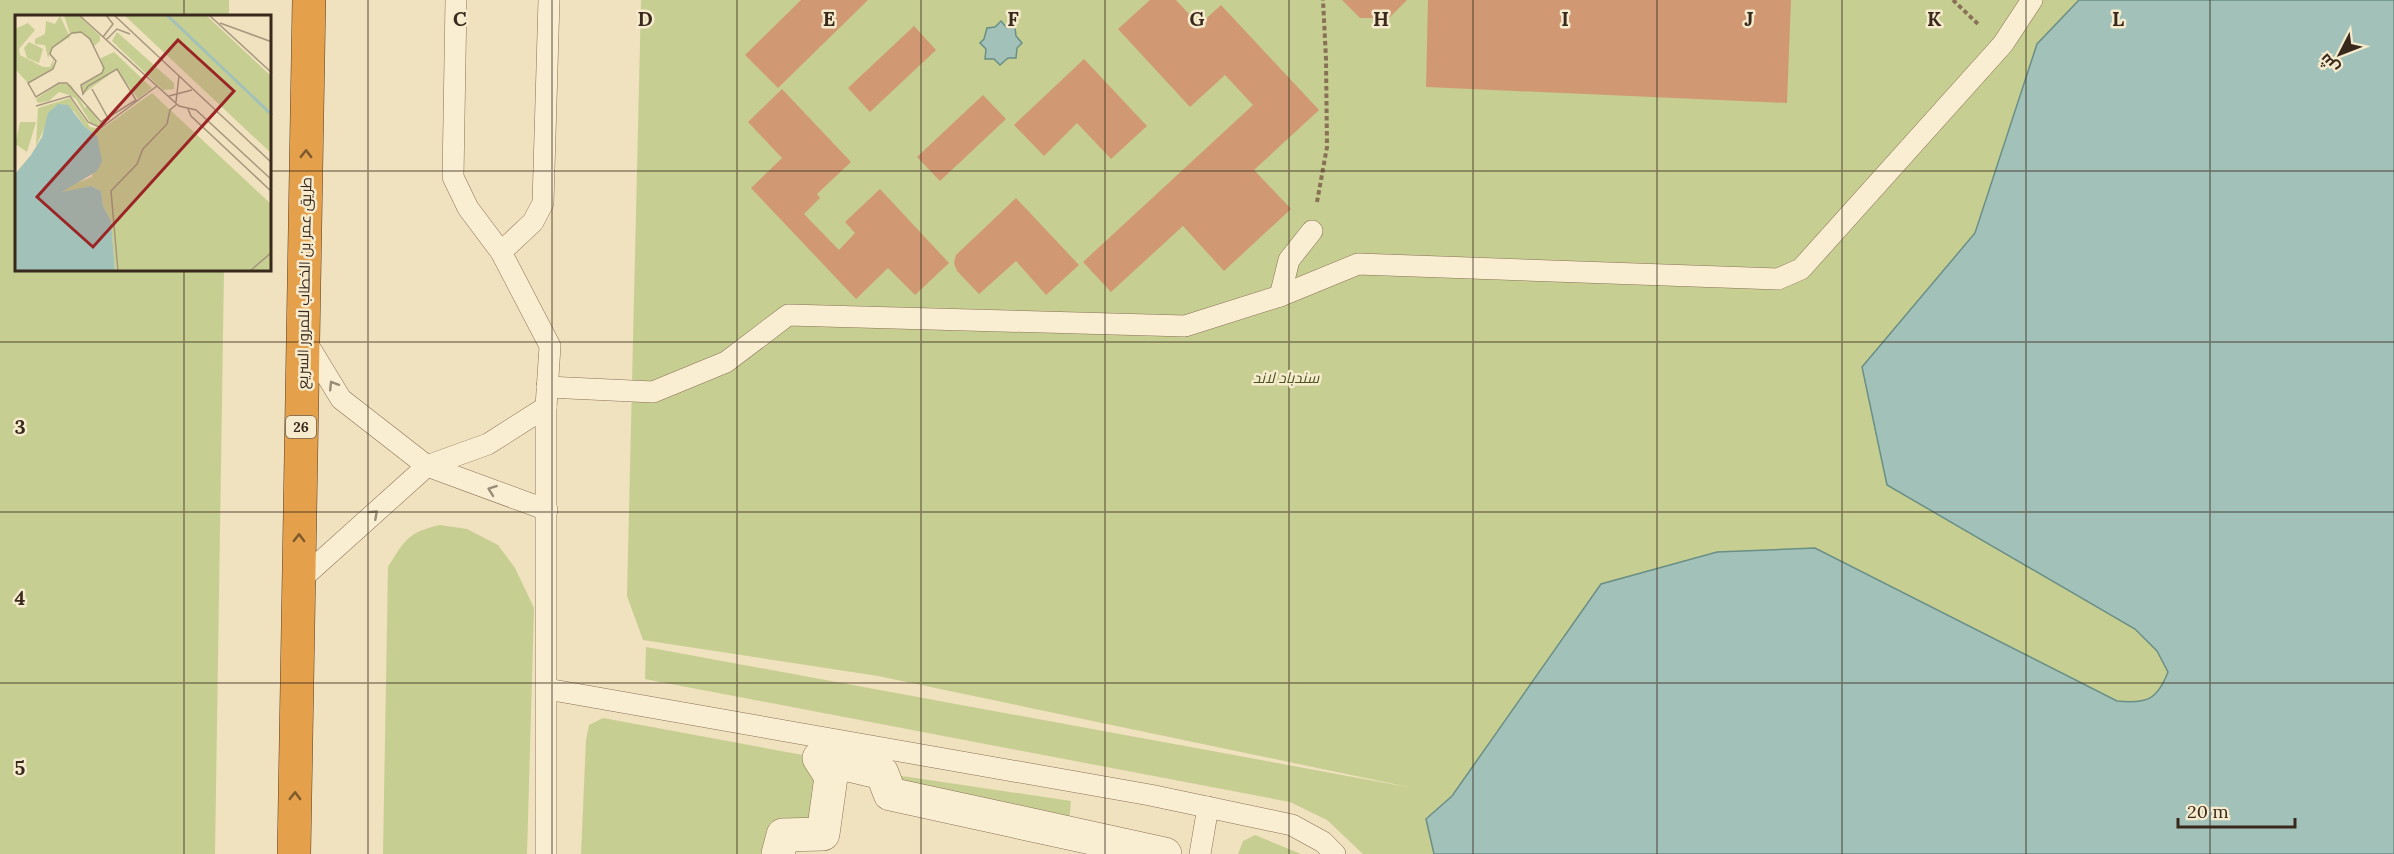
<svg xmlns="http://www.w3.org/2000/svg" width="2394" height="854" font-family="Lora,Cairo,serif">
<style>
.green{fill:#c7ce92}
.water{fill:#a2c1b8;stroke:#698f86;stroke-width:1.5}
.building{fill:#d09973}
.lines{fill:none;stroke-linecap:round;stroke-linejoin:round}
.lane-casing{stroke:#897156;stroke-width:22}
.street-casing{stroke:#897156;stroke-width:34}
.highway-casing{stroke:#563f2b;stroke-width:34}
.path{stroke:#897156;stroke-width:4;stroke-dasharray:4.5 3;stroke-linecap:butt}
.lane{stroke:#faeed2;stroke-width:21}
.street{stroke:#faeed2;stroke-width:33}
.highway{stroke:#e4a04a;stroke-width:33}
.oneway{stroke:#7d592e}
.oneway2{stroke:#998c77}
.grid{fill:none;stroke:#38291c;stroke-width:1.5;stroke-opacity:0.55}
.labels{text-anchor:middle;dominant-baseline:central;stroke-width:5;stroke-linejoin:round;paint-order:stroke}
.shield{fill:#f7ebce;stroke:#716351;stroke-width:1.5}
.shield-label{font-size:14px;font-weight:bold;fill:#38291c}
.street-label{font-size:15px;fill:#38291c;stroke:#f7ebce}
.park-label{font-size:15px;font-style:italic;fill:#485521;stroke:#f7ebce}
.inset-river{fill:none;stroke:#a2c1b8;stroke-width:3}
.inset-road{fill:none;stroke:#a6977e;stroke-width:1.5}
.view{fill:#9b2425;fill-opacity:0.15;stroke:#9b2425;stroke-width:3}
.inset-edge{fill:none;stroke:#38291c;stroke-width:3}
.grid-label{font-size:20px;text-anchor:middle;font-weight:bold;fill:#38291c;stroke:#f7ebce;stroke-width:5;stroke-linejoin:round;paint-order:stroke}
</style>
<rect width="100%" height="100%" fill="#f0e1bf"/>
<g class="green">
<path d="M0 0H229V16H16V270H224L215 854H0Z"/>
<path d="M641 0H2079L2037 44 1975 233 1862 367 1887 485 2135 629 2157 651 2168 672C2157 700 2147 704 2118 701L1815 548 1452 796 1426 818 1434 854H1363L1327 820 1290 802 645 679 646 647 1413 788 878 676 643 640 627 596Z"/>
<path d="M440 525 467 529 498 545 515 568 534 608 527 854H383L388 567C405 540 408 532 440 525Z"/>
<path d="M603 718 819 758 823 834 778 854H581L586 740 589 725Z"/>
<path d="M882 773 1071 801 1069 824 890 794Z"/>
<path d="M1255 835 1301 854H1238L1243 841Z"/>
</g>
<g class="water">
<path d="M2079 0H2394V854H1434L1426 819 1452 796 1601 584 1717 552 1815 548 2117 701C2147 704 2157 700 2168 672L2157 651 2135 629 1887 485 1862 367 1975 233 2037 44Z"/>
<path d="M1001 21 1007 28H1015L1016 36 1022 43 1017 48 1016 58H1008L1000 65 994 59H985L986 49 980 43 984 39 987 28 995 27Z"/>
</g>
<g class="building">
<path d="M801 0H868L778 88 745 55Z"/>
<path d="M1150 0H1176L1199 25 1221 5 1319 110 1254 170 1291 209 1224 271 1183 226 1111 292 1083 262 1253 105 1225 75 1190 107 1118 29Z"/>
<path d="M1342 0H1407L1389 18H1360Z"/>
<path d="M1428 0H1791L1787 103 1426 87Z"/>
<path d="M914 26 936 50 870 112 848 88Z"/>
<path d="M1084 59 1147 126 1111 159 1077 123 1044 156 1014 125Z"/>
<path d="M782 89 851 162 817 194 820 198 804 214 839 250 855 233 845 222 880 189 949 263 915 295 888 268 856 299 751 188 782 158 748 122Z"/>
<path d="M983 95 1006 119 940 181 917 157Z"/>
<path d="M1016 198 1079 265 1046 295 1016 261 979 294 957 271 954 263 956 255Z"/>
</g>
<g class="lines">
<g class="lane-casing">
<g id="lane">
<path d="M456 0 453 177 468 208 501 252 550 346 546 407V854"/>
<path d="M501 252 533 222 543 203 549 0"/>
<path d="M1280 296 1289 260 1312 231"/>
<path d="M305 340 341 399 427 466 547 510"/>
<path d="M547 387 653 392 726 362 788 315 1185 326 1280 296 1358 264 1778 279 1801 269 2003 44 2032 0"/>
<path d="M299 581 427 466 488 444 546 407"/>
<path d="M547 689 1150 795 1292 825 1323 842 1335 854"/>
<path d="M1200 854 1208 807"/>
</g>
</g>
<g class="street-casing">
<path id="street" d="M778 854 783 835 823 834 831 777 819 758 882 773 890 794 1165 854"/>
</g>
<g class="highway-casing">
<path id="highway" d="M294 854 309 0"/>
</g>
<g class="path">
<path d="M1953 0 1979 25"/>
<path d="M1317 202 1327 147 1326 59 1323 0"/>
</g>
<use href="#lane" class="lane"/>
<use href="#street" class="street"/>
<use href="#highway" class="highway"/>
</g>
<defs><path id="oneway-chevron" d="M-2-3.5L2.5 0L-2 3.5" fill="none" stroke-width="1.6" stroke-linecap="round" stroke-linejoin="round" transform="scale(1.5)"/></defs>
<g class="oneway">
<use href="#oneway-chevron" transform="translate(306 154) rotate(-89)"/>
<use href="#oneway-chevron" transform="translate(299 538) rotate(-89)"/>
<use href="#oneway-chevron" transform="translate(295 796) rotate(-89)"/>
</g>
<g class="oneway2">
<use href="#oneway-chevron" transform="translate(333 385) rotate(-122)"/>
<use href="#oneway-chevron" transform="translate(492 490) rotate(-160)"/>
<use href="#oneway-chevron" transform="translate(374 514) rotate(-42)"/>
</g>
<path class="grid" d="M184 0V16M368 0V854M552 0V854M737 0V854M921 0V854M1105 0V854M1289 0V854M1473 0V854M1657 0V854M1842 0V854M2026 0V854M2210 0V854M0 171H16M270 171H2394M184 270V854M0 342H2394M0 512H2394M0 683H2394"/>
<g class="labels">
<rect class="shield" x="286" y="416" width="30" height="22" rx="4.5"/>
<g class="shield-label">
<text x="301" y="427">26</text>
</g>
<g class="street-label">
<text transform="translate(304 283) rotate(-89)">طريق عمر بن الخطاب للمرور السريع</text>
</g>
<g class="park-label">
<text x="1286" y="377">سندباد لاند</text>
</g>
</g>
<g transform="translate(15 15)">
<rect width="256" height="256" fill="#f0e1bf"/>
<path d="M49 0H63L85 21V26L79 31 69 18 55 19ZM109 0H191L256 61V138ZM45 1 55 22 37 33 33 43 30 30 20 29V24L30 19 31 6 40 9ZM13 8 20 15 4 34 5 40 28 52H35L39 43 38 53 13 68 0 54V14ZM102 17 159 68V74L148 75 97 26ZM14 27 28 34 24 48 12 43 9 33ZM99 37 137 73 123 84 102 54 68 79 65 72 88 57 86 43ZM45 68 56 70 70 93 73 91 84 107 91 109 83 111 75 107 61 84 54 80 44 77 34 86 23 88 21 84ZM137 78 256 189V256H100L96 206 88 191 86 176 76 171 48 178 49 173 77 162 82 121 70 112 59 96 39 92 21 131 23 93 55 83 75 112 87 114ZM5 107H21L12 137 0 129Z" fill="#c7ce92"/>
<path d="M43 89 53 90 70 112 82 121 87 146 82 156 47 177 76 171 86 176 88 191 96 206 100 256H0V159L16 140 27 122 33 98Z" fill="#a2c1b8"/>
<path class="inset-river" d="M152 0 257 100"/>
<path class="inset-road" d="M64 0 164 91 181 95 257 165M99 0 257 148M194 0 257 58M205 8 257 27M66 17 75 24 89 53 87 58 66 70 68 79 73 71 102 54 121 85 86 107 52 68H44L21 82 13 68 38 54 41 46 35 39 37 33 57 18ZM88 22 98 9 91 0M91 25 102 14 115 19M77 74 94 105M154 81 177 75M161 87 164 61M21 91 55 81 73 107 86 113 142 71M173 94 176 101 257 177M103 256 96 176 122 149 128 134 152 109 155 95 162 89M235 256 257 237"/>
<path class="view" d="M163 25 219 76 78 232 22 182Z"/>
<rect width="256" height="256" class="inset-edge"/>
</g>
<g class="grid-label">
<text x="460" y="26">C</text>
<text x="645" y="26">D</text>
<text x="829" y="26">E</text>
<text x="1013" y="26">F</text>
<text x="1197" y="26">G</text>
<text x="1381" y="26">H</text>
<text x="1565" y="26">I</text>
<text x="1749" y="26">J</text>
<text x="1934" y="26">K</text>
<text x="2118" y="26">L</text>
<text x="20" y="434">3</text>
<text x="20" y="605">4</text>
<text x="20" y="775">5</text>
</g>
<g transform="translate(2340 54) rotate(228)" stroke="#f7ebce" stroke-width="4.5" paint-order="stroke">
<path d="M0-4.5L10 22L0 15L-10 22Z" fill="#38291c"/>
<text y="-9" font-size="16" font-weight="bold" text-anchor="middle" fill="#38291c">ش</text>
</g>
<path d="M2178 818v9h117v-9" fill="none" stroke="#38291c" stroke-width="3"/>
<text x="2187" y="818" font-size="18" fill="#38291c" stroke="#f7ebce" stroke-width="4.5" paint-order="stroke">20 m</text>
</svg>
